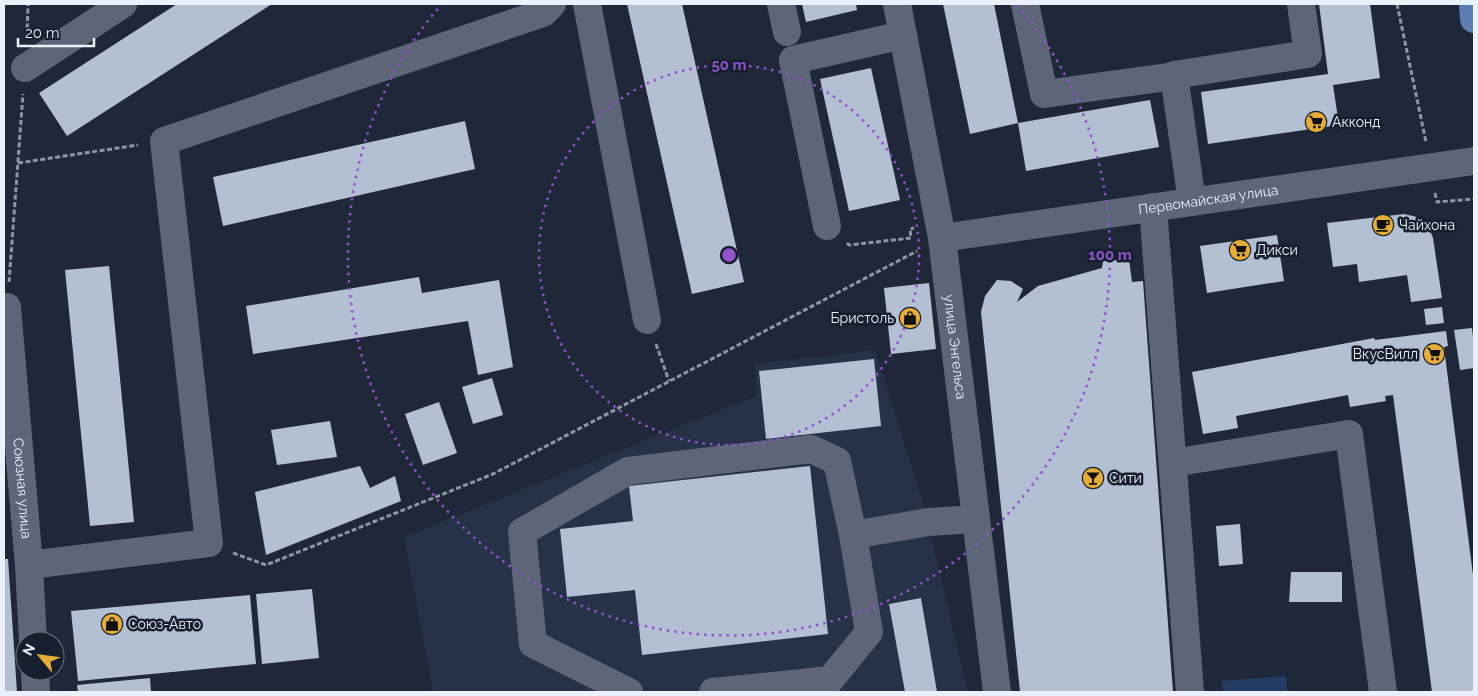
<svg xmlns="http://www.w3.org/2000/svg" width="1478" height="696" font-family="Raleway,sans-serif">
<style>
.built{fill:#253247}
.green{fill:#243d67}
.building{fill:#b3bfd3}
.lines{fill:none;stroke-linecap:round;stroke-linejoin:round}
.path{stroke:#8e96a2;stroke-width:3;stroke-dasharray:5 2.5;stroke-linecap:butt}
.minor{stroke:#5c6678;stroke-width:28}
.major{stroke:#5d7db5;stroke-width:28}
.ring{fill:none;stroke:#9153cb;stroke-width:2.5;stroke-dasharray:2.5 5}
.labels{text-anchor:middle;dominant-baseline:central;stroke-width:5;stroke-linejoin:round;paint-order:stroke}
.poi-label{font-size:14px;fill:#ebf1fb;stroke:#161f2d;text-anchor:start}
.street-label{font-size:14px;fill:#ebf1fb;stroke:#161f2d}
.centre{fill:#9153cb;stroke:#161f2d;stroke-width:2.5}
.ring-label{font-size:15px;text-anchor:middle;font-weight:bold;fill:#9153cb;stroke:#161f2d;stroke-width:5;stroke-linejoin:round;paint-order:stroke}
</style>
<rect width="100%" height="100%" fill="#1f2838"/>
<path class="built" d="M875 350 923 502 968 692H433L404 537 756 396 755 364Z"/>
<path class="green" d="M1286 676 1287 692H1223L1222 681Z"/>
<g class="building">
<path d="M177 4H272L67 136 39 93Z"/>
<path d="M627 4H682L744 282 692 294Z"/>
<path d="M802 4H856L857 10 806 22Z"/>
<path d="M943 4H994L1018 123 970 134Z"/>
<path d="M1319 4H1370L1380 78 1333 85 1339 125 1208 144 1201 92 1328 74Z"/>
<path d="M871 68 900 200 849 211 820 79Z"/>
<path d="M1150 100 1159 147 1026 171 1018 123Z"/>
<path d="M465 121 475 169 223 226 213 177Z"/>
<path d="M1404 214 1417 217 1428 225 1433 238 1442 298 1411 302 1407 275 1359 282 1357 264 1333 267 1327 223Z"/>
<path d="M1277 235 1284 281 1207 293 1200 246Z"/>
<path d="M1129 259 1132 282 1143 281 1173 692H1020L981 312 985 296 997 280 1011 281 1023 289 1017 302 1038 286 1102 268 1103 261Z"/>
<path d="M109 266 134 522 90 526 65 270Z"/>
<path d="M419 277 422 293 499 280 513 367 478 375 468 321 253 354 246 306Z"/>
<path d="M929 283 936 349 891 354 884 288Z"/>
<path d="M1442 307 1444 323 1426 325 1424 309Z"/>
<path d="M1472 328 1474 347V368L1460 370 1454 330Z"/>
<path d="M1446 331 1448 346 1444 347 1474 583V692H1432L1393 395 1385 396 1386 401 1350 407 1348 395 1236 416 1238 428 1203 434 1192 372 1374 338 1375 340Z"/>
<path d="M874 359 881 426 766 439 759 371Z"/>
<path d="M492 378 503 415 473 424 462 387Z"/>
<path d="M439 402 457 453 423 465 405 414Z"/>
<path d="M330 421 337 457 277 465 271 430Z"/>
<path d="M360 466 370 488 395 476 401 501 266 555 255 492Z"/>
<path d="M810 466 828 634 642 655 635 590 567 597 560 529 633 521 629 486Z"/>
<path d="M1240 524 1243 564 1219 566 1216 526Z"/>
<path d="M4 559H8L17 692H4Z"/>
<path d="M1291 572H1342V602H1289Z"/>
<path d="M312 589 319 658 262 664 256 594Z"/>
<path d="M250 595 256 664 78 681 71 611Z"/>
<path d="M921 598 937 692H905L889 604Z"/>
<path d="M150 678 151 692H78L77 685Z"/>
</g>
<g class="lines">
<g class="path">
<path d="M1397 4 1426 142"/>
<path d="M27 36 28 4"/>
<path d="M18 163 138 145"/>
<path d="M1435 193 1437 202 1474 199"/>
<path d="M847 243 849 245 911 238 910 229 914 228"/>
<path d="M9 282 23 94"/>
<path d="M656 344 669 381"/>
<path d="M233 553 266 565 493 474 917 251"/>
</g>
<g class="minor">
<path d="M587 4 647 320"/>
<path d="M781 4 787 32"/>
<path id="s1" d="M897 4 942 238 997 692"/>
<path d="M1025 4 1044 94 1175 76"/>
<path d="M25 68 123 4"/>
<path d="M1192 202 1174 75 1308 54 1301 4"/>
<path d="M1153 207 1190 692"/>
<path d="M827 226 793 60 903 35"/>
<path id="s2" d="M942 238 1474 161"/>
<path id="s3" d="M7 307 29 565 33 641"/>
<path d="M1173 463 1349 434 1383 692"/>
<path d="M853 535 928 522 976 519"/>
<path d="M29 565 209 543 164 141 543 13 552 4"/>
<path d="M35 671 36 692"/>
<path d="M629 692 533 644 522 532 628 471 811 449 837 461 853 535 869 632 830 680 713 692"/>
</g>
<path class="major" d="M1473 4 1474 19"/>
</g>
<g class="ring">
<circle cx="729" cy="255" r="190"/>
<path d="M1017 5A381 381 0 1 1 441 5"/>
</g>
<defs>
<g id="supermarket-disc" transform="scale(1.125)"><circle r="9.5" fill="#e7ac36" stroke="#161f2d"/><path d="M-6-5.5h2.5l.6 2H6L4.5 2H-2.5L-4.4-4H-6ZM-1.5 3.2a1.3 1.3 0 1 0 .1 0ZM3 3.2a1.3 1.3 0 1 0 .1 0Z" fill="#111"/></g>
<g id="cafe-disc" transform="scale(1.125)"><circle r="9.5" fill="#e7ac36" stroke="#161f2d"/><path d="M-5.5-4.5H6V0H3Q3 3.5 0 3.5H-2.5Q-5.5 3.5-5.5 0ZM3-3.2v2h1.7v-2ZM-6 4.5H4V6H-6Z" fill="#111"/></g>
<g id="shop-disc" transform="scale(1.125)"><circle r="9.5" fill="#e7ac36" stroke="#161f2d"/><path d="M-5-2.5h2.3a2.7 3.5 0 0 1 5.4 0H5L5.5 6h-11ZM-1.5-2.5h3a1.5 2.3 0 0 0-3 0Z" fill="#111"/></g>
<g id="bar-disc" transform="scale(1.125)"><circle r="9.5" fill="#e7ac36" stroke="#161f2d"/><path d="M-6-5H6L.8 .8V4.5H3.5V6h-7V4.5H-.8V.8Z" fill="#111"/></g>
</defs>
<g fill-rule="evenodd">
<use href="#supermarket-disc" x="1316" y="122"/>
<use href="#cafe-disc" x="1383" y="225"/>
<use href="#supermarket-disc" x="1240" y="250"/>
<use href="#shop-disc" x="910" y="318"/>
<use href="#supermarket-disc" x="1434" y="354"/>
<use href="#bar-disc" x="1093" y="478"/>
<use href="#shop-disc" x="112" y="624"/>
</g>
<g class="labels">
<g class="poi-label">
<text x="1332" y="122">Акконд</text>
<text x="1399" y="225">Чайхона</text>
<text x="1256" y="250">Дикси</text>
<text x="894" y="318" text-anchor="end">Бристоль</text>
<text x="1418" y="354" text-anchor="end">ВкусВилл</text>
<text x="1109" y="478">Сити</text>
<text x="128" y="624">Союз-Авто</text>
</g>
<g class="street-label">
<text stroke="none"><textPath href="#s2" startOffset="269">Первомайская улица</textPath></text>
<text stroke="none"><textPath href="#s1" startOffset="348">улица Энгельса</textPath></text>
<text stroke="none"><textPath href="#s3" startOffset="182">Союзная улица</textPath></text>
</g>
</g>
<circle cx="729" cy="255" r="8" class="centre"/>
<g class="ring-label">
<text x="729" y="70">50 m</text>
<text x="1110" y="260">100 m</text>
</g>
<rect width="1478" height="696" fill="none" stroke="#ebf1fb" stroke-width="10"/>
<g transform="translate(40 656) rotate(299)"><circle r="24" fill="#161f2d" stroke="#6b737f"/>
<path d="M0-4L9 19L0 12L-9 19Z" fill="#e7ac36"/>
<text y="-8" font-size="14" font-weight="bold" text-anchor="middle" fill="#ebf1fb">N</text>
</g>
<path d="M18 38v8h76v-8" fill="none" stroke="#ebf1fb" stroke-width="2.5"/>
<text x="25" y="38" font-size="15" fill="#ebf1fb" stroke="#161f2d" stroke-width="4" paint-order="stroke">20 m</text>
</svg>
